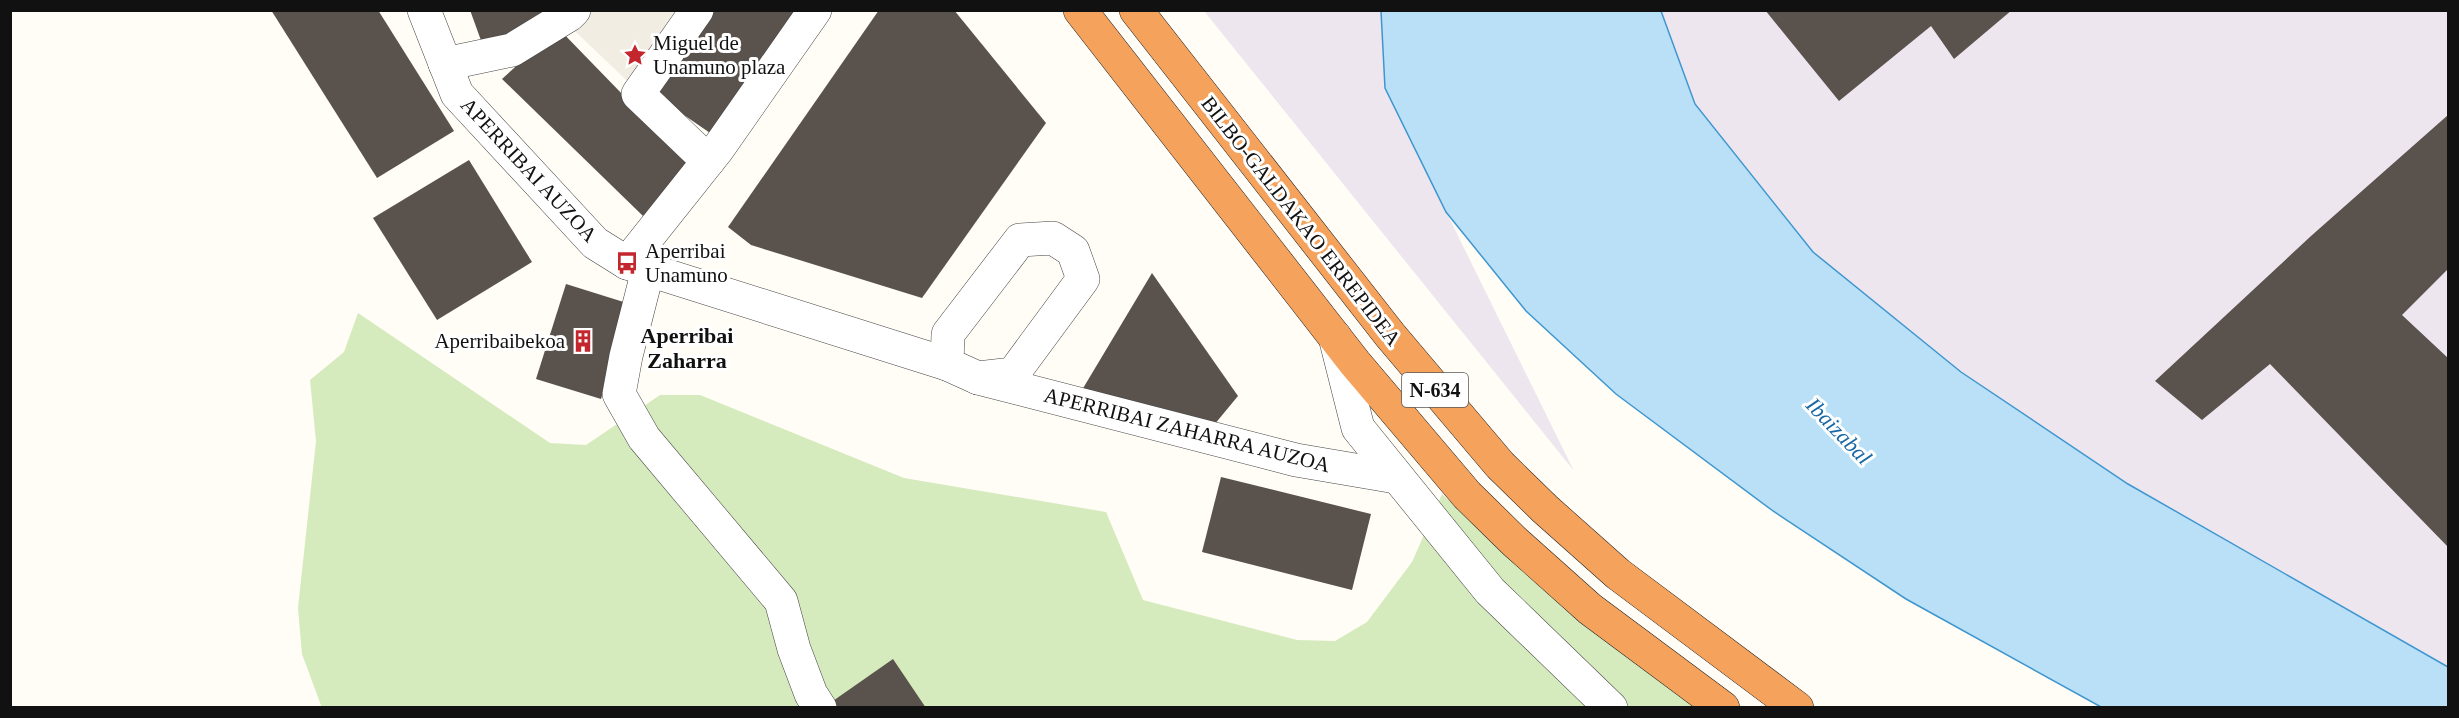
<svg xmlns="http://www.w3.org/2000/svg" width="2459" height="718" font-family="Georgia,serif">
<style>
.industrial{fill:#eee6ef}
.green{fill:#d5ebbd}
.plaza{fill:#f1ede2}
.water{fill:#b9e0f7;stroke:#3f96cf;stroke-width:1.5}
.building{fill:#5a524d}
.lines{fill:none;stroke-linecap:round;stroke-linejoin:round}
.minor-casing{stroke:#444;stroke-width:34}
.highway-casing{stroke:#222;stroke-width:34}
.minor{stroke:#fff;stroke-width:33}
.highway{stroke:#f5a25d;stroke-width:33}
.labels{text-anchor:middle;dominant-baseline:central;stroke-width:6;stroke-linejoin:round;paint-order:stroke}
.shield{fill:#fff;stroke:#585858;stroke-width:1.5}
.shield-label{font-size:20px;font-weight:bold;fill:#111}
.poi-label{font-size:21px;fill:#111;stroke:#fff;text-anchor:start}
.street-label{font-size:21px;fill:#111;stroke:#fff}
.neighbourhood-label{font-size:22px;font-weight:bold;fill:#111;stroke:#fff}
.water-label{font-size:22px;font-style:italic;fill:#1768a6;stroke:#fff}
</style>
<rect width="100%" height="100%" fill="#fffdf5"/>
<g class="industrial">
<path d="M1204 11H1381L1385 88 1574 471Z"/>
<path d="M1661 11H2448V667L2128 484 1961 372 1813 252 1695 104Z"/>
</g>
<path class="green" d="M358 313 550 443 586 445 660 395H700L904 478 1106 512 1143 600 1297 640 1335 641 1367 622 1412 562 1442 494 1564 609 1697 707 322 708 302 654 298 608 316 441 310 380 344 352Z"/>
<path class="plaza" d="M558 11H701L641 94 560 17Z"/>
<path class="water" d="M1381 11H1661L1695 104 1813 252 1961 372 2128 484 2448 667V707H2101L1906 599 1773 511 1616 394 1526 311 1446 212 1385 88Z"/>
<g class="building">
<path d="M271 10H378L454 131 377 178Z"/>
<path d="M470 10H551L554 20 483 46Z"/>
<path d="M709 10H799L713 135 652 93Z"/>
<path d="M879 10H954L1046 123 922 298 751 245 728 227Z"/>
<path d="M1765 10H2012L1954 59 1931 26 1839 101Z"/>
<path d="M558 28 692 166 643 216 502 79Z"/>
<path d="M2448 115V269L2402 315 2448 358V547L2270 364 2202 420 2155 381 2311 236Z"/>
<path d="M469 160 532 262 437 320 373 218Z"/>
<path d="M1152 273 1238 396 1209 431 1079 395Z"/>
<path d="M566 284 630 304 601 399 536 379Z"/>
<path d="M1221 477 1371 514 1352 590 1202 552Z"/>
<path d="M893 659 926 708H833L830 703Z"/>
</g>
<g class="lines">
<g class="minor-casing">
<g id="minor">
<path d="M424 10 457 94 595 243 627 263 947 364"/>
<path d="M697 10 638 94 708 161"/>
<path d="M445 64 512 50 569 15 574 10"/>
<path d="M1053 238 1073 251 1083 279 1013 374 978 378 947 364 948 334 1020 240Z"/>
<path d="M627 263 717 150 815 10"/>
<path d="M648 270 626 356 619 394 644 438 781 601 794 649 811 694 820 708"/>
<path d="M1335 337 1358 428 1490 591 1611 708"/>
<path d="M978 378 1296 460 1396 477"/>
</g>
</g>
<g class="highway-casing">
<g id="highway">
<path d="M1080 10 1355 363 1467 495 1515 542 1590 609 1723 708"/>
<path d="M1136 10 1390 335 1500 465 1545 509 1618 574 1797 708"/>
</g>
</g>
<use href="#minor" class="minor"/>
<use href="#highway" class="highway"/>
</g>
<defs>
<g id="sight-bare" transform="scale(1.8)"><path d="M0-6L1.8-2.2L6-1.7L2.9 1.2L3.7 5.4L0 3.3L-3.7 5.4L-2.9 1.2L-6-1.7L-1.8-2.2Z" fill="#c4262e" stroke="#fff" stroke-width="2.5" paint-order="stroke"/></g>
<g id="bus-bare" transform="scale(1.8)"><path d="M-5-6H5V4H4V6H2V4H-2V6H-4V4H-5ZM-3.5-4V0h7V-4ZM-3.5 1.2v1.5H-2V1.2ZM2 1.2v1.5H3.5V1.2Z" fill="#c4262e" stroke="#fff" stroke-width="2.5" paint-order="stroke"/></g>
<g id="building-bare" transform="scale(1.8)"><path d="M-4-6H4V6H1V3H-1V6H-4ZM-2.5-4.3h1.7v1.8h-1.7ZM.8-4.3h1.7v1.8H.8ZM-2.5-1h1.7V.8h-1.7ZM.8-1h1.7V.8H.8Z" fill="#c4262e" stroke="#fff" stroke-width="2.5" paint-order="stroke"/></g>
</defs>
<g fill-rule="evenodd">
<use href="#sight-bare" x="635" y="55"/>
<use href="#bus-bare" x="627" y="263"/>
<use href="#building-bare" x="583" y="341"/>
</g>
<g class="labels">
<rect class="shield" x="1402" y="373" width="66" height="34" rx="4.5"/>
<g class="shield-label">
<text x="1435" y="390">N-634</text>
</g>
<g class="poi-label">
<text x="653" y="43">Miguel de<tspan x="653" dy="24">Unamuno plaza</tspan></text>
<text x="645" y="251">Aperribai<tspan x="645" dy="24">Unamuno</tspan></text>
<text x="565" y="341" text-anchor="end">Aperribaibekoa</text>
</g>
<g class="street-label">
<text transform="translate(529 170) rotate(47)">APERRIBAI AUZOA</text>
<text transform="translate(1301 221) rotate(52)">BILBO-GALDAKAO ERREPIDEA</text>
<text transform="translate(1187 430) rotate(14)">APERRIBAI ZAHARRA AUZOA</text>
</g>
<g class="neighbourhood-label">
<text x="687" y="335">Aperribai<tspan x="687" dy="25">Zaharra</tspan></text>
</g>
<g class="water-label">
<text transform="translate(1839 431) rotate(46)">Ibaizabal</text>
</g>
</g>
<rect width="2459" height="718" fill="none" stroke="#111111" stroke-width="24"/>
</svg>
